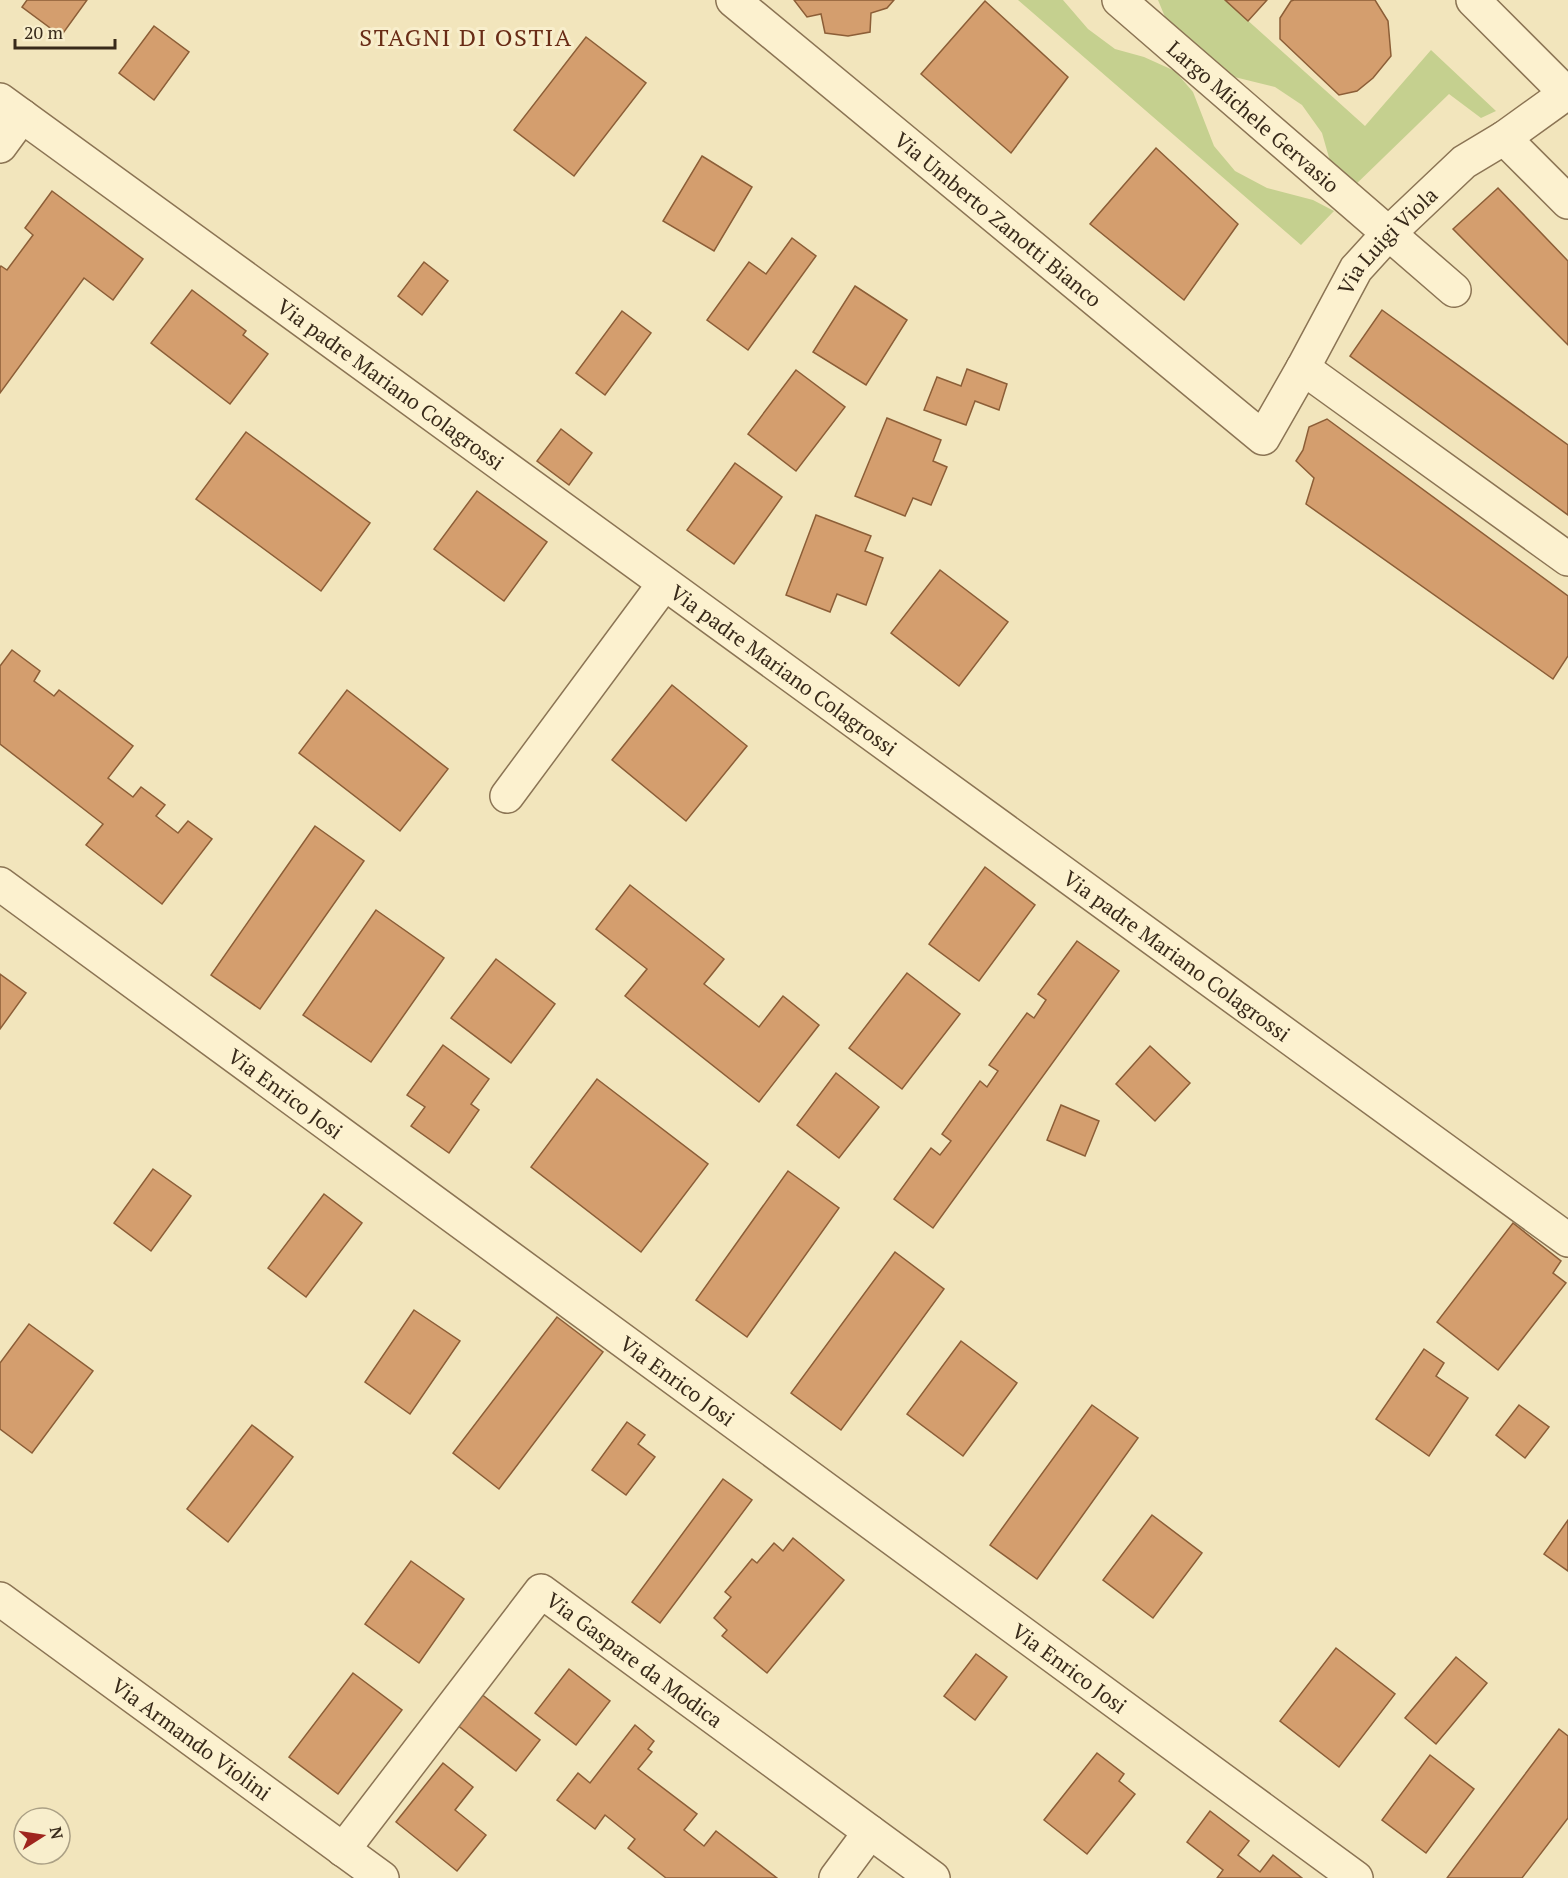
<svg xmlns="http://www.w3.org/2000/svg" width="1568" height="1878" font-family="'PT Serif',serif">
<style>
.green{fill:#c5d08f}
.building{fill:#d49e6e;stroke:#8c5e37;stroke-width:1.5}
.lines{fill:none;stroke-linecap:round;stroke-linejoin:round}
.minor-casing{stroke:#8b7454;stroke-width:36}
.minor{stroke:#fcf1cf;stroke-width:33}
.labels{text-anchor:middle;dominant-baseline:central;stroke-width:6;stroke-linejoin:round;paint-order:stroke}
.street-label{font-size:21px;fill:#382a1a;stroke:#f8eecc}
.quarter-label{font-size:24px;letter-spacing:1.5px;fill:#692c16;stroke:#f8eecc}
</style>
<rect width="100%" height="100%" fill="#f2e5bc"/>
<g class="green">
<path d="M1018 0H1063L1088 29 1115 49 1144 57 1175 71 1193 92 1214 146 1235 171 1267 188 1313 200 1334 211 1301 245Z"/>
<path d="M1158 0H1225L1365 126 1431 50 1496 111 1481 118 1449 94 1350 190 1334 175 1322 133 1302 105 1275 87 1214 72 1172 34Z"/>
</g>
<g class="building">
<path d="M27 0H87L61 36 22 7Z"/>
<path d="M794 0H894L887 8 871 13 870 32 848 36 825 33 821 14 807 17Z"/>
<path d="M1225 0H1267L1248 21Z"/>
<path d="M1294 0H1375L1388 21 1391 56 1373 78 1357 91 1339 95 1280 39V18L1291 1Z"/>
<path d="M985 1 1068 77 1011 153 921 74Z"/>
<path d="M154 26 189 52 154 100 119 73Z"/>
<path d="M586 37 646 83 574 176 514 130Z"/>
<path d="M1156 148 1238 224 1184 300 1090 224Z"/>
<path d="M702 156 752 187 714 251 663 221Z"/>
<path d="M1498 188 1568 261V345L1453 229Z"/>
<path d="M52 191 143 259 113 300 84 278 0 393V268L1 266 7 270 33 235 25 228Z"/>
<path d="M792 238 816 256 748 350 707 320 749 262 766 274Z"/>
<path d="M424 262 448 281 422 315 398 296Z"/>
<path d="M855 286 907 320 866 385 813 352Z"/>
<path d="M192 290 246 331 243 335 268 354 230 404 151 343Z"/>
<path d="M1382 310 1568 445V515L1350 356Z"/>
<path d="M622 311 651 333 605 395 576 373Z"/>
<path d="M967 369 1007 384 999 410 975 401 966 425 924 410 937 377 961 386Z"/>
<path d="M796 370 845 407 796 471 748 434Z"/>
<path d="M887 418 941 440 933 461 947 467 931 505 913 498 905 516 855 496Z"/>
<path d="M1327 419 1568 596V656L1553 679 1306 504 1314 478 1296 461 1303 450 1309 427Z"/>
<path d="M561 429 592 453 569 485 537 461Z"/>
<path d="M246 432 370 523 321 591 196 499Z"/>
<path d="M735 463 782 497 734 564 687 530Z"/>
<path d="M477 491 547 542 504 601 434 549Z"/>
<path d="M816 515 871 536 865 551 883 558 866 605 837 594 830 612 786 595Z"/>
<path d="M940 570 1008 622 959 686 891 633Z"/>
<path d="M12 650 40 671 34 681 54 696 59 690 133 746 108 778 133 797 141 787 165 805 156 816 178 833 188 821 212 839 162 904 86 845 103 824 0 744V666Z"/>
<path d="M672 685 747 746 686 821 612 760Z"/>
<path d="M347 690 448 769 400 831 299 753Z"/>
<path d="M315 826 364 861 260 1009 211 975Z"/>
<path d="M985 867 1035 905 979 981 929 944Z"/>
<path d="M630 885 724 959 704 984 759 1027 783 996 819 1025 759 1102 625 996 647 969 596 929Z"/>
<path d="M376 910 444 958 371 1062 303 1015Z"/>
<path d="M1077 941 1119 971 933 1228 894 1199 931 1148 940 1155 951 1141 942 1134 980 1081 987 1087 998 1071 989 1065 1027 1013 1034 1018 1046 1000 1038 994Z"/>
<path d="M496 959 555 1004 511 1063 451 1018Z"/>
<path d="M907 973 960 1014 902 1089 849 1048Z"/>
<path d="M0 974 26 993 0 1029Z"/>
<path d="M443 1045 489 1079 471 1104 479 1110 449 1153 411 1126 425 1107 407 1095Z"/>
<path d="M1150 1046 1190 1083 1155 1121 1116 1084Z"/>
<path d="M836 1073 879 1107 839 1158 797 1125Z"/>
<path d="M597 1079 708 1164 641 1252 531 1167Z"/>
<path d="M1061 1105 1099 1121 1085 1156 1047 1140Z"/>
<path d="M153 1169 191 1196 151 1251 114 1223Z"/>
<path d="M788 1171 839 1208 747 1337 696 1300Z"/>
<path d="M324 1194 362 1223 306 1297 268 1268Z"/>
<path d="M1513 1223 1561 1261 1553 1273 1566 1283 1498 1370 1437 1322Z"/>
<path d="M895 1252 944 1289 841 1430 791 1393Z"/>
<path d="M414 1310 460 1341 410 1414 365 1382Z"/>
<path d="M557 1317 603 1352 499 1489 453 1453Z"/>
<path d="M29 1324 93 1371 32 1453 0 1429V1363Z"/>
<path d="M961 1341 1017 1383 963 1456 907 1414Z"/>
<path d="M1424 1349 1444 1363 1436 1376 1468 1398 1429 1456 1376 1419Z"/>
<path d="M1092 1405 1138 1438 1037 1579 990 1545Z"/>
<path d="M1519 1405 1549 1427 1525 1458 1496 1435Z"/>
<path d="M627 1422 645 1435 638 1444 655 1457 626 1495 592 1470Z"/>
<path d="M252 1425 293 1457 228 1542 187 1509Z"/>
<path d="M723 1479 752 1500 660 1623 632 1602Z"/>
<path d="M1152 1515 1202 1553 1153 1618 1103 1580Z"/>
<path d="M1568 1520V1571L1544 1554Z"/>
<path d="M793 1538 844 1580 767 1673 722 1636 727 1630 714 1618 731 1597 725 1592 752 1559 757 1563 774 1543 783 1551Z"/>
<path d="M411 1561 464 1599 419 1663 365 1624Z"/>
<path d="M1336 1648 1395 1694 1339 1767 1280 1721Z"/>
<path d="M976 1654 1007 1677 975 1720 944 1696Z"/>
<path d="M1456 1657 1487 1683 1436 1744 1405 1718Z"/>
<path d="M569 1669 610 1701 576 1745 535 1713Z"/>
<path d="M353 1673 402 1710 338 1794 289 1757Z"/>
<path d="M480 1693 540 1740 516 1771 456 1724Z"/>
<path d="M635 1725 654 1741 648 1749 652 1752 638 1769 697 1814 684 1830 704 1846 716 1831 777 1878H666L628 1848 635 1839 605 1815 595 1829 557 1800 578 1773 590 1783Z"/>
<path d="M1559 1729 1568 1736V1818L1522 1878H1447Z"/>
<path d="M1097 1753 1124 1774 1119 1781 1135 1794 1087 1854 1044 1820Z"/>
<path d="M1430 1755 1474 1789 1426 1853 1382 1820Z"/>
<path d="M443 1763 473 1787 455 1810 486 1835 457 1871 396 1822Z"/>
<path d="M1210 1811 1249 1841 1238 1855 1260 1872 1273 1855 1302 1878H1217L1223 1870 1187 1842Z"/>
</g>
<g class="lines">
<g class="minor-casing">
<g id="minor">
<path id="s1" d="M733 0 1263 438 1303 368 1356 269 1388 234 1464 162 1504 138 1568 92"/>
<path id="s2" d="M1119 0 1454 290"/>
<path d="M1473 0 1566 93"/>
<path id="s3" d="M0 100 1568 1240"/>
<path d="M1504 138 1568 202"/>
<path d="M0 146 22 116"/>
<path d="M1303 368 1568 559"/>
<path d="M507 796 664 584"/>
<path id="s4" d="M0 884 1356 1878"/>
<path id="s5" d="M0 1599 382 1878"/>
<path id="s6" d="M343 1850 541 1591 933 1878"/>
<path d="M836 1878 870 1832"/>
</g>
</g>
<use href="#minor" class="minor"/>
</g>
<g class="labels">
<g class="street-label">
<text stroke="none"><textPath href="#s2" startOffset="178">Largo Michele Gervasio</textPath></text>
<text stroke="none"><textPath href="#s1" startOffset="344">Via Umberto Zanotti Bianco</textPath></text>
<text stroke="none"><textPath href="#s1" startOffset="922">Via Luigi Viola</textPath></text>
<text stroke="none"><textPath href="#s3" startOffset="483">Via padre Mariano Colagrossi</textPath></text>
<text stroke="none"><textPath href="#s3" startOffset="969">Via padre Mariano Colagrossi</textPath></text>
<text stroke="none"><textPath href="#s3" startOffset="1455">Via padre Mariano Colagrossi</textPath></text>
<text stroke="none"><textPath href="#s4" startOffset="354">Via Enrico Josi</textPath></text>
<text stroke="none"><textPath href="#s4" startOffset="840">Via Enrico Josi</textPath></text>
<text stroke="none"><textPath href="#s6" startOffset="442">Via Gaspare da Modica</textPath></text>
<text stroke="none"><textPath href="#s4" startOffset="1326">Via Enrico Josi</textPath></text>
<text stroke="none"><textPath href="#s5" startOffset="237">Via Armando Violini</textPath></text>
</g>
<g class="quarter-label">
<text x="466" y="37">STAGNI DI OSTIA</text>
</g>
</g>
<g transform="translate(42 1836) rotate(78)"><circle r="28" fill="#f8eecc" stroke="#aba085" stroke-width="1.5"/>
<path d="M0-4.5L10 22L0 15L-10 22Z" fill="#9f251e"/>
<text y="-9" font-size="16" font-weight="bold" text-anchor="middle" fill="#382a1a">N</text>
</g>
<path d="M15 39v9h100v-9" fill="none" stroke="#382a1a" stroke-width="3"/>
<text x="24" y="39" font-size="18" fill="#382a1a" stroke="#f8eecc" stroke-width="4.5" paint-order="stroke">20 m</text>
</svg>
